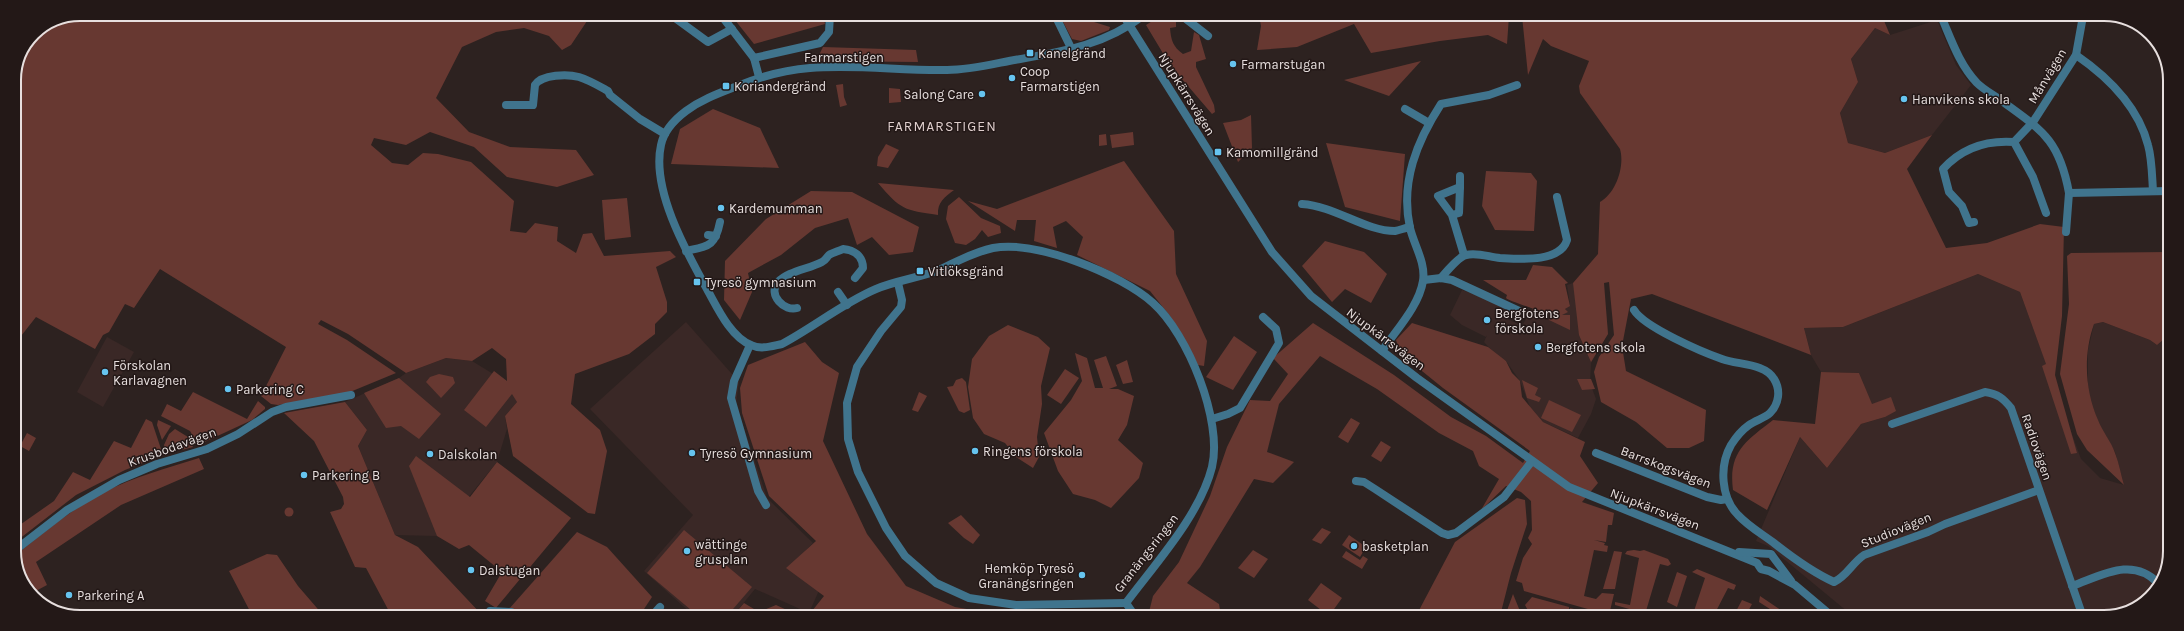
<svg xmlns="http://www.w3.org/2000/svg" width="2184" height="631" font-family="Karla,sans-serif">
<style>
.built{fill:#3a2826}
.green{fill:#673831}
.lines{fill:none;stroke-linecap:round;stroke-linejoin:round}
.minor{stroke:#40748d;stroke-width:8}
.poi-dot{fill:#66c4ef;stroke:#231817;stroke-width:1.5}
.labels{text-anchor:middle;dominant-baseline:central;stroke-width:3;stroke-linejoin:round;paint-order:stroke}
.poi-label{font-size:13px;fill:#e7dfde;stroke:#231817;text-anchor:start}
.street-label{font-size:13px;fill:#e7dfde;stroke:#231817}
.neighbourhood-label{font-size:14px;letter-spacing:1px;fill:#dfcfcd;stroke:#231817}
.rim{fill:none;stroke:#e7dfde;stroke-width:2}
</style>
<rect width="100%" height="100%" fill="#2d2220"/>
<g class="built">
<path d="M1937 20 1956 65 1971 85 1932 135 1885 153 1848 143 1840 113 1858 82 1851 59 1875 28 1890 35Z"/>
<path d="M1978 274 2020 292 2081 459 2100 478 2124 485 2115 452 2098 422 2088 395V350L2094 324 2103 322 2150 340 2157 345 2169 335 2168 568 2144 603 2104 617H1854L1768 546 1756 541 1800 437 1827 468 1861 424 1885 417 1872 405 1859 373 1821 372 1811 355 1804 328 1843 327Z"/>
<path d="M1573 283H1603L1608 333 1591 363 1590 383 1596 399 1591 414 1578 438 1543 422 1530 407 1520 381 1506 361 1496 355 1484 342 1487 335 1486 337 1462 325 1450 315 1462 290 1485 298 1505 309 1499 315 1522 326 1533 307 1544 312H1567L1565 309 1570 305 1567 285Z"/>
<path d="M686 322 739 382 736 404 767 498 813 543 793 563 821 586 809 613 755 589 733 616 693 615 644 571 693 515 590 409Z"/>
<path d="M107 337 134 352 103 407 77 392Z"/>
<path d="M446 358 472 361 516 388 517 402 505 416 507 429 497 462 437 536 395 535 358 446 367 430 345 402 399 378 406 373Z"/>
</g>
<g class="green">
<path d="M80 14 591 15 571 45 562 50 549 36 524 28 496 32 462 47 436 98 469 132 510 147 576 150 594 175 557 187 507 177 474 147 430 132 406 145 374 138 371 145 392 163 408 165 423 153 438 154 471 162 514 201 510 231 526 233 535 223 558 227 557 241 576 253 583 234 592 233 604 256 670 251 676 257 656 267 667 302V312L655 324V334L629 354 575 374 571 404 600 430 607 451 595 514 588 513 513 456 505 416 517 402 512 394 486 427 464 410 494 371 507 381 506 359 492 348 472 361 446 358 406 373 348 334 321 320 318 324 347 340 396 373 350 392 278 405 271 404 261 396 286 347 160 269 134 308 125 304 109 332 103 335 95 349 36 317 14 345V80L19 54 33 33Z"/>
<path d="M731 15H757L759 18 769 15H823L825 24 754 44Z"/>
<path d="M1162 15H1170L1176 19V27L1170 28C1171 40 1173 47 1183 54L1191 51 1194 32 1199 35 1206 59 1196 62V67L1214 105 1215 112 1212 114 1170 65 1146 25Z"/>
<path d="M1259 15 1509 16 1507 44 1488 35 1440 41 1371 53 1354 24 1297 47 1257 50 1261 26Z"/>
<path d="M1075 16 1110 27 1109 30 1081 41 1072 39 1062 20Z"/>
<path d="M1522 16H1882L1890 35 1875 28 1851 59 1858 82 1840 113 1848 143 1885 153 1932 135 1907 169 1946 248 1987 243 2040 224 2064 227 2062 316 2055 375 2077 453 2071 454 2042 366 2046 364 2020 292 1978 274 1843 327 1804 328 1811 355 1652 294 1631 299 1622 346 1626 371 1706 410 1704 441 1689 448H1667L1636 422 1601 402 1594 372 1599 357 1614 335 1609 282 1604 283 1608 334 1591 362 1579 335 1573 283 1598 254 1600 202C1616 193 1625 166 1620 149L1580 93 1579 86 1589 61 1551 46 1543 39 1528 75Z"/>
<path d="M823 47 916 50 918 62 816 61Z"/>
<path d="M1421 61 1389 96 1344 80Z"/>
<path d="M843 84 844 97 847 105 840 107 836 85Z"/>
<path d="M889 88 900 89 901 102 889 103Z"/>
<path d="M713 109 760 128 779 168 671 164 680 129Z"/>
<path d="M1251 115 1252 148 1238 162 1223 123 1241 120Z"/>
<path d="M1133 132 1134 145 1112 148 1110 135Z"/>
<path d="M1106 134 1107 145 1099 146V135Z"/>
<path d="M1326 143 1405 154 1400 221 1345 207Z"/>
<path d="M886 144 899 150 888 168 877 166 878 157Z"/>
<path d="M1124 161 1174 231 1176 274 1207 341 1204 366 1198 365 1170 316 1150 291 1077 255 1083 237 1066 221 1053 227 1057 248 1034 241 1036 220H1017L1015 231 968 201 997 209Z"/>
<path d="M1486 171 1531 173 1537 181 1534 231 1495 230 1482 206Z"/>
<path d="M878 183 954 190C945 197 937 202 938 215 904 210 901 210 878 183Z"/>
<path d="M811 191 852 192 919 227 913 252 889 255 872 237 857 245 848 218 815 228 781 255 748 273 752 292 740 320 724 300 725 261 766 219Z"/>
<path d="M959 197 981 218 1000 226 1001 233 988 237 982 230 975 239 966 245 955 243 946 219 948 206Z"/>
<path d="M627 198 631 237 605 240 602 200Z"/>
<path d="M1325 241 1364 252 1387 274 1371 303 1345 289 1332 302 1302 266Z"/>
<path d="M2169 252V335L2157 345 2150 340 2103 322 2094 324C2083 355 2085 391 2098 420 2102 431 2111 441 2115 453 2119 463 2121 475 2124 485L2087 450 2077 434 2060 374 2069 304 2067 256 2071 253Z"/>
<path d="M1533 265 1552 267 1568 283 1565 284 1570 306 1565 309 1568 312 1562 315H1570V330L1549 320 1552 313 1549 314C1543 312 1509 301 1506 298L1507 295 1483 280H1526Z"/>
<path d="M1313 323 1394 375 1451 417 1486 436 1523 463 1530 451 1443 388 1396 350 1398 346 1396 340 1412 323 1488 347 1506 361 1512 373 1520 381 1522 397 1543 422 1585 442 1580 456 1598 483 1582 502 1614 513 1612 525H1608L1606 542 1594 540 1605 543 1604 545 1608 546 1607 552 1594 550 1584 596 1596 599 1602 593 1614 594 1609 615 1524 591 1522 583 1516 581 1523 558 1532 544 1528 538 1532 530 1531 501 1521 492 1506 486 1481 510 1499 479 1479 466 1473 451 1439 433 1377 389 1320 356 1279 404 1267 452 1294 462 1273 483 1254 479 1200 567 1187 583 1219 604 1221 616H1148L1153 596 1179 562 1210 496 1227 447 1250 400 1270 401 1288 374 1273 358Z"/>
<path d="M1008 325 1038 337 1050 348 1041 386 1042 404 1037 437 1039 457 1033 468 1016 457 1005 443 984 434 973 418 968 387 972 359 989 336Z"/>
<path d="M1234 336 1257 352 1233 390 1206 377Z"/>
<path d="M805 342 822 362 839 373 823 441 867 534 906 586 955 607 1008 616H808L824 596 786 568 816 541 769 496 742 413 740 388 748 365Z"/>
<path d="M1075 353 1087 358 1095 388H1103L1094 360 1106 356 1117 386 1109 389H1118L1134 396 1127 425 1118 440 1143 463 1139 478 1111 508 1095 500 1073 494 1058 471 1044 433 1071 400 1082 381Z"/>
<path d="M1127 360 1133 382 1123 384 1116 365Z"/>
<path d="M1065 369 1079 378 1061 404 1047 395Z"/>
<path d="M1821 372 1859 373 1872 404 1891 397 1896 411 1885 417 1861 424 1827 468 1800 437 1767 510 1733 490C1728 452 1746 441 1773 420L1815 424Z"/>
<path d="M439 374 453 377 455 383 441 398 426 382 430 377Z"/>
<path d="M399 378 441 414 419 439 401 426 386 428 364 393Z"/>
<path d="M962 378 966 382 970 410 964 413 959 411 947 387 953 386 956 380Z"/>
<path d="M1577 379H1591L1595 389 1582 390Z"/>
<path d="M1522 380 1538 388 1535 395 1541 398 1539 402 1527 398Z"/>
<path d="M193 392 247 419 258 401 265 407V409L252 420 198 445 190 431 161 416 167 404 181 411Z"/>
<path d="M919 392 927 396 918 412 912 410Z"/>
<path d="M1549 400 1581 415 1572 432 1541 418Z"/>
<path d="M345 402 367 430 358 446 395 535 418 547 482 615H391L366 568 355 567 330 512 341 509 344 504 343 497 314 441 284 413Z"/>
<path d="M1351 418 1360 423 1348 443 1338 437Z"/>
<path d="M146 419 152 422 163 455 125 470 76 495 14 543V529L54 501 73 472 90 480 114 441 131 448Z"/>
<path d="M158 420 171 426 162 440 157 425Z"/>
<path d="M175 429 188 437 193 447 182 450 180 445 165 450 164 445 169 434Z"/>
<path d="M27 433 36 438 29 451 20 446Z"/>
<path d="M1381 441 1391 447 1381 462 1371 456Z"/>
<path d="M416 456 470 497 497 462 571 518 496 608 485 601 502 572 469 545 459 549 437 536 409 466Z"/>
<path d="M199 458 204 469 121 505 36 562 47 585 34 592 33 596 30 594 14 556C43 534 71 509 104 492 134 477 167 468 199 458Z"/>
<path d="M1517 498 1525 500 1527 524 1511 573 1500 616H1416L1455 542Z"/>
<circle cx="289" cy="512" r="4.5"/>
<path d="M961 515 980 535 973 544 964 538 948 523Z"/>
<path d="M1322 528 1331 532 1321 544 1312 540Z"/>
<path d="M684 530 752 587 727 616 697 615 647 573Z"/>
<path d="M577 532 607 547 652 597 640 615H524L509 609Z"/>
<path d="M1349 535 1366 547 1360 557 1342 545Z"/>
<path d="M1253 550 1268 559 1254 578 1238 568Z"/>
<path d="M1634 550 1640 551 1644 550 1668 559 1671 564 1668 566 1660 564 1646 611 1659 615 1658 617 1615 605V602L1630 605 1639 558 1625 554 1627 551Z"/>
<path d="M1346 551 1360 560 1363 556 1368 559 1362 569 1342 557Z"/>
<path d="M1614 551 1622 552 1615 589H1603Z"/>
<path d="M267 554 277 555 298 586 323 615H252L229 571Z"/>
<path d="M1697 569 1736 585 1734 590 1728 588 1713 617H1692L1705 578 1692 572Z"/>
<path d="M1677 572 1687 576 1677 607 1667 602Z"/>
<path d="M1321 583 1342 598 1329 616 1308 600Z"/>
<path d="M1513 594 1522 616H1505Z"/>
<path d="M1760 596 1791 617H1765L1770 609 1759 602Z"/>
<path d="M1532 597 1569 607V616H1531L1525 605Z"/>
<path d="M1742 600 1752 604 1745 617H1733Z"/>
<path d="M744 603 759 612 776 605 800 616H733Z"/>
<path d="M1570 608 1603 616H1571Z"/>
</g>
<g class="lines">
<g class="minor">
<path d="M671 15 708 42 732 29"/>
<path d="M721 15 754 58 759 77"/>
<path d="M1055 15 1072 50"/>
<path d="M1123 15 1272 252 1311 296 1417 378 1569 487 1757 563 1761 569 1769 571 1795 585 1833 617"/>
<path d="M1181 15 1208 36"/>
<path d="M1941 16C1951 39 1959 64 1977 83 1983 89 1992 94 1999 99 2041 130 2059 138 2069 193L2169 191"/>
<path d="M2076 55C2108 77 2138 106 2148 145 2152 159 2152 176 2153 191"/>
<path d="M754 58 820 43 829 32 830 15"/>
<path d="M506 105H533L535 85C542 74 568 74 579 77 589 80 599 86 608 91L610 95 640 119 665 134"/>
<path d="M1405 109 1429 123"/>
<path d="M2014 142 2033 122 2076 55 2083 16"/>
<path d="M1460 176V187"/>
<path d="M1302 204C1335 206 1365 231 1395 231 1400 230 1405 228 1410 227"/>
<path d="M1452 215 1459 213 1460 187 1438 196 1452 215 1464 255"/>
<path d="M1974 222 1969 223 1962 206 1949 192 1943 169C1962 148 1985 140 2014 142L2033 177 2046 213"/>
<path d="M2066 232 2069 193"/>
<path d="M708 235 716 236"/>
<path d="M686 251C708 246 715 247 720 222"/>
<path d="M1441 278C1447 271 1458 257 1466 255 1477 252 1489 257 1500 258 1519 259 1560 263 1567 240L1557 197"/>
<path d="M1424 280 1441 278 1452 280 1519 311"/>
<path d="M898 283 902 300 901 307 881 331 857 367 847 403 848 439 858 472 886 528 905 556 936 583 969 598 1016 605 1126 603"/>
<path d="M838 292 847 305"/>
<path d="M797 308C785 312 767 295 778 282 788 271 809 269 822 262 826 260 826 258 829 255 832 253 839 251 843 249 854 250 863 256 863 268L855 278"/>
<path d="M1634 310C1644 327 1702 352 1722 359 1738 365 1765 363 1774 379 1781 390 1779 404 1770 413 1765 418 1756 420 1749 425 1742 430 1736 437 1731 445 1719 466 1721 498 1738 515 1748 526 1762 534 1774 543 1793 558 1812 572 1834 582 1847 576 1852 563 1864 555L1928 532 1945 524 2039 490"/>
<path d="M750 345 734 381 731 398 758 491 766 505"/>
<path d="M1382 351C1396 330 1419 306 1423 281 1426 263 1414 245 1410 228 1400 182 1417 141 1441 104L1489 95 1517 85"/>
<path d="M1212 419 1228 414 1240 408 1279 343 1276 329 1263 317"/>
<path d="M1892 424 1985 392C1998 394 2003 398 2011 408L2083 617"/>
<path d="M1596 453 1707 497 1721 500 1727 499"/>
<path d="M1356 481 1364 482 1375 489 1442 533 1448 535 1456 533 1504 497 1532 461"/>
<path d="M14 551 67 510 119 480 157 464 207 449 238 434 272 412 286 407 351 395"/>
<path d="M1739 552 1771 554 1791 581"/>
<path d="M2072 586C2101 576 2132 556 2158 583"/>
<path d="M1126 603C1155 564 1200 515 1212 467 1223 421 1188 334 1153 303 1121 274 1036 240 993 248 974 252 958 261 941 269 920 278 897 280 876 289 843 303 814 327 782 344 772 346 761 350 751 345 731 337 718 309 708 291 687 253 651 190 661 145 664 130 674 120 686 111 701 100 717 94 735 87 759 77 784 70 810 68 855 64 902 71 947 70 968 70 989 65 1009 61 1059 52 1102 47 1144 15"/>
<path d="M1126 603 1135 616"/>
<path d="M490 611 511 612 518 615"/>
<path d="M653 615 660 607"/>
</g>
</g>
<g class="poi-dot">
<rect x="1026" y="49" width="8" height="8" rx="2"/>
<circle cx="1233" cy="64" r="4"/>
<circle cx="1012" cy="78" r="4"/>
<rect x="722" y="82" width="8" height="8" rx="2"/>
<circle cx="982" cy="94" r="4"/>
<circle cx="1904" cy="99" r="4"/>
<rect x="1214" y="148" width="8" height="8" rx="2"/>
<circle cx="721" cy="208" r="4"/>
<rect x="916" y="267" width="8" height="8" rx="2"/>
<rect x="693" y="278" width="8" height="8" rx="2"/>
<circle cx="1487" cy="320" r="4"/>
<circle cx="1538" cy="347" r="4"/>
<circle cx="105" cy="372" r="4"/>
<circle cx="228" cy="389" r="4"/>
<circle cx="975" cy="451" r="4"/>
<circle cx="692" cy="453" r="4"/>
<circle cx="430" cy="454" r="4"/>
<circle cx="304" cy="475" r="4"/>
<circle cx="1354" cy="546" r="4"/>
<circle cx="687" cy="551" r="4"/>
<circle cx="471" cy="570" r="4"/>
<circle cx="1082" cy="575" r="4"/>
<circle cx="69" cy="595" r="4"/>
</g>
<g class="labels">
<g class="poi-label">
<text x="1038" y="53">Kanelgränd</text>
<text x="1241" y="64">Farmarstugan</text>
<text x="1020" y="71">Coop<tspan x="1020" dy="15">Farmarstigen</tspan></text>
<text x="734" y="86">Koriandergränd</text>
<text x="974" y="94" text-anchor="end">Salong Care</text>
<text x="1912" y="99">Hanvikens skola</text>
<text x="1226" y="152">Kamomillgränd</text>
<text x="729" y="208">Kardemumman</text>
<text x="928" y="271">Vitlöksgränd</text>
<text x="705" y="282">Tyresö gymnasium</text>
<text x="1495" y="313">Bergfotens<tspan x="1495" dy="15">förskola</tspan></text>
<text x="1546" y="347">Bergfotens skola</text>
<text x="113" y="365">Förskolan<tspan x="113" dy="15">Karlavagnen</tspan></text>
<text x="236" y="389">Parkering C</text>
<text x="983" y="451">Ringens förskola</text>
<text x="700" y="453">Tyresö Gymnasium</text>
<text x="438" y="454">Dalskolan</text>
<text x="312" y="475">Parkering B</text>
<text x="695" y="544">wättinge<tspan x="695" dy="15">grusplan</tspan></text>
<text x="1362" y="546">basketplan</text>
<text x="1074" y="568" text-anchor="end">Hemköp Tyresö<tspan x="1074" dy="15">Granängsringen</tspan></text>
<text x="479" y="570">Dalstugan</text>
<text x="77" y="595">Parkering A</text>
</g>
<g class="street-label">
<text x="844" y="57">Farmarstigen</text>
<text transform="translate(2047 76) rotate(-59)">Månvägen</text>
<text transform="translate(1187 94) rotate(58)">Njupkärrsvägen</text>
<text transform="translate(1386 339) rotate(37)">Njupkärrsvägen</text>
<text transform="translate(172 447) rotate(-20)">Krusbodavägen</text>
<text transform="translate(2037 447) rotate(71)">Radiovägen</text>
<text transform="translate(1666 467) rotate(21)">Barrskogsvägen</text>
<text transform="translate(1655 509) rotate(21)">Njupkärrsvägen</text>
<text transform="translate(1896 530) rotate(-22)">Studiovägen</text>
<text transform="translate(1146 553) rotate(-52)">Granängsringen</text>
</g>
<g class="neighbourhood-label">
<text x="942" y="126">FARMARSTIGEN</text>
</g>
</g>
<path d="M0 0H2184V631H0ZM80 21H2104A59 59 0 0 1 2163 80V551A59 59 0 0 1 2104 610H80A59 59 0 0 1 21 551V80A59 59 0 0 1 80 21Z" fill="#231817" fill-rule="evenodd"/>
<path class="rim" d="M80 21H2104A59 59 0 0 1 2163 80V551A59 59 0 0 1 2104 610H80A59 59 0 0 1 21 551V80A59 59 0 0 1 80 21Z"/>
</svg>
